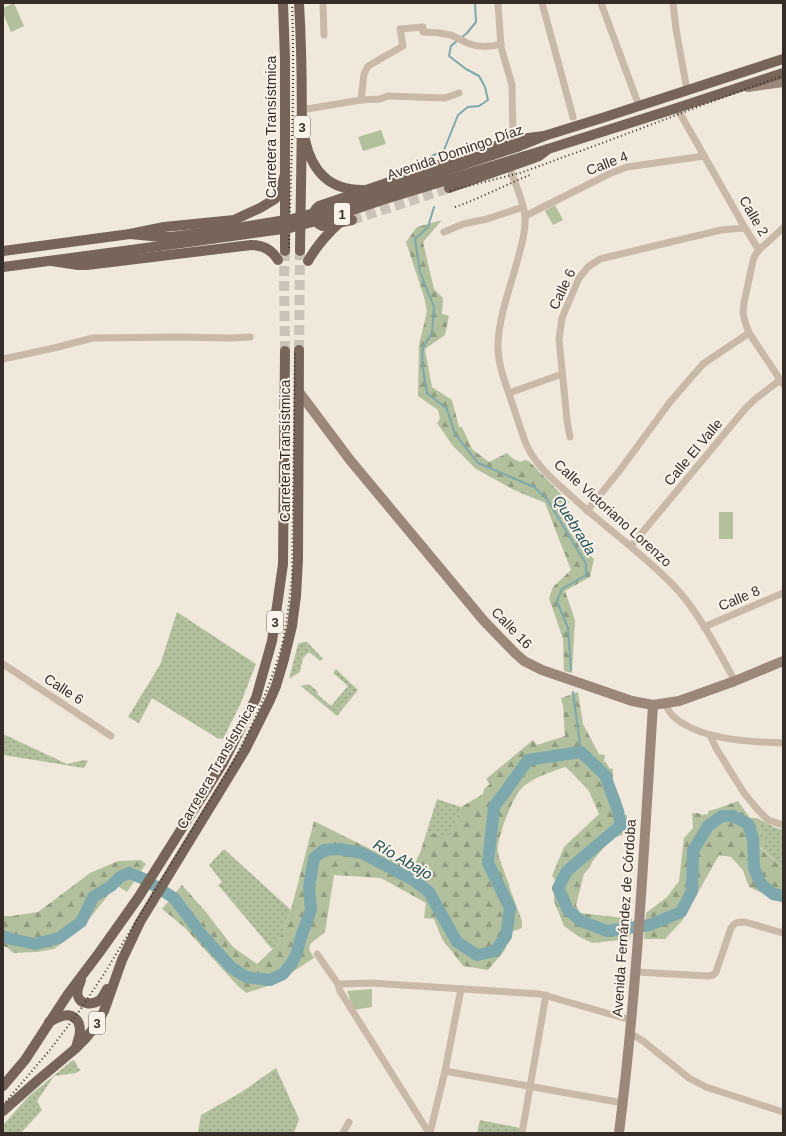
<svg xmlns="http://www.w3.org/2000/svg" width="786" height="1136" font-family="Arial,sans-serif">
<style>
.grass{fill:url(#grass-dots)}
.forest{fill:url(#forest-firs)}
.pitch{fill:#b2c09d}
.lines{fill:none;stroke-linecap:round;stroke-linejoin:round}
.stream{stroke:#7da8ad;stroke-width:2}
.river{stroke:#7da8ad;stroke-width:12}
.primary-tunnel{stroke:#ccc3b8;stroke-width:10;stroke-dasharray:10 5;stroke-linecap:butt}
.minor{stroke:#c9b9a9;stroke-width:7}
.secondary{stroke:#9c887a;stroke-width:10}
.primary{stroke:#77655a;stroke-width:10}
.rail{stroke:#362d28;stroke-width:2;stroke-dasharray:1 3;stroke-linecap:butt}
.primary-bridge{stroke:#77655a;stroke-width:10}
.labels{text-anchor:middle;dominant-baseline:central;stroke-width:4;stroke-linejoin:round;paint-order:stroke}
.shield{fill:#f9f2e9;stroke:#706862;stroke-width:1}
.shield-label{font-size:13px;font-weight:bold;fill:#362d28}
.street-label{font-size:14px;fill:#362d28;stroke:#f9f2e9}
.water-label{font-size:15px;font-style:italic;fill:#204f56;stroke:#f9f2e9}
</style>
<defs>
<pattern id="grass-dots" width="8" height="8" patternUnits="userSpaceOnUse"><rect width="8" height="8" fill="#b2c09d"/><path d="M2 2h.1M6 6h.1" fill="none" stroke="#929c80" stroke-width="1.8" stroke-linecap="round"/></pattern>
<pattern id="forest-firs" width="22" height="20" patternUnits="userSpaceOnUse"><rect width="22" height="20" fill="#b2c09d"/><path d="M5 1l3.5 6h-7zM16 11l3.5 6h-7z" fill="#929c80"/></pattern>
</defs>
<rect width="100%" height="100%" fill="#f1e8dc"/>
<g class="grass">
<path d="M177 612 256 664 240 705 223 739 217 738 152 698 139 723 128 717 160 665Z"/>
<path d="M304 642H307L323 659 320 661 309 652 303 658 300 672 289 679 298 644Z"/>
<path d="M336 669 358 690 337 716 301 686C310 682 311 686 318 692L317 694 331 706 348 686 333 673Z"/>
<path d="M3 734 67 764 84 760 88 761 84 768 3 755Z"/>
<path d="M437 799 461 807 449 838 427 831Z"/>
<path d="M757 818 774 827 783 830V868L760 847 764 842Z"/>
<path d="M224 849 291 910 277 945 272 949 218 885 222 882 209 865Z"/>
<path d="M73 1060 75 1061 77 1065V1067L81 1070 76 1073 54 1076 37 1101 42 1110 21 1133H3V1125L29 1096Z"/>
<path d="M276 1068 299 1119 294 1133H199L198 1132 201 1115 240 1093Z"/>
<path d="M480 1120 520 1128 519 1133H477Z"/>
</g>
<g class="forest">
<path d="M442 220 423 242 434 289 443 298 442 314 449 316 445 335 425 349 432 387 452 400 459 427H462L472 449 489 462 507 453 512 458 520 462 525 460 529 461 569 502C568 504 565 507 565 510 560 528 583 547 594 559L590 577 565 591 575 620 572 673 564 671 563 639 549 598 553 587 571 570 545 503 514 490 476 469 453 446 437 423 440 419 438 410 418 396 419 345 427 311 424 297 406 242 417 227Z"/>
<path d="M578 692 583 724 599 754 605 755 604 762H606L609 768 613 769V783L620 798 624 815H627L626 828 628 829 624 834 614 838 605 846 592 862 590 867 584 874 576 905 580 913 632 919 630 939 592 943 578 936 564 926 554 901V891L556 883 554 878 552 876 564 847 599 814 589 791 571 772 565 767C551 772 531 778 521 789 512 799 496 839 498 852 499 860 506 876 509 884V886L522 921V928L511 932 505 950 488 970 463 966 442 939 434 919 424 918 426 903 381 878 334 875 325 932 310 944 309 949 314 958 274 984 246 993 237 985 184 927 162 909 182 885 205 911 233 947 257 964 277 945 291 910 314 821 354 841 412 869 420 853 427 831 449 838 461 807 483 794 484 789 490 784 486 779 533 740 537 745 565 736 563 706 561 698Z"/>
<path d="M738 801 750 818H757L764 842 760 848 783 868V899L768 896 749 887 743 870 731 857 719 855 682 921 665 939H644L646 913 667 897 679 881 684 838 693 828 692 813H698L702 815 708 814V811L716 809Z"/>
<path d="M141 860 146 864 127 892 116 885 83 927 54 949 37 952 13 953 8 948 3 946V916H12L38 912 90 873 118 861Z"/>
</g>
<g class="pitch">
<path d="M14 3 24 26 11 32 3 13V8Z"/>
<path d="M381 130 386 144 363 151 358 137Z"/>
<path d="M555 205 563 220 553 225 545 211Z"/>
<rect x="719" y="512" width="14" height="27"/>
<path d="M372 989V1007L354 1010 347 991Z"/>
</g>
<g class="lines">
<g class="stream">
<path d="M461 38 467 33 476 22 475 3"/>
<path d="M427 165 430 157 444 150 458 115 468 107 479 106 488 100 485 87 479 76 466 69 449 56 451 46 458 40"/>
<path d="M434 207 428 227 415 239 420 272 434 307 432 333 423 347 422 363 427 393 447 409 455 434 478 463 534 487 547 499 586 564V575L562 589 557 601 568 628 571 670"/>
<path d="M573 692 581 752"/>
</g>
<path class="river" d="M3 936 11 939 35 944 59 938 81 922 93 897 111 886 120 877 129 873 144 879 174 898 202 935 231 967 246 977 270 980 283 974 292 963 297 952 301 937 311 910 309 887 314 858 324 850 339 849 362 853 415 881 429 892 457 942 477 955 495 951 506 936 510 908 488 863 494 807 528 760 581 752 605 775 618 811 621 825 567 871 558 888 568 910 581 921 607 931 650 925 681 912 692 891 693 851 708 826 722 816H733L748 824 753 839 754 868 761 884 773 894 783 896"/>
<g class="primary-tunnel">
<path d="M352 220 449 188"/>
<path d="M299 350 300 251"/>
<path d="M285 351 284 276 285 251"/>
</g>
<g class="minor">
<path d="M323 3 324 35"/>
<path d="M498 3 501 47 512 85 513 140"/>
<path d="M542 3 573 117"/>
<path d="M601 3 639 106"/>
<path d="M673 3 676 29 687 90"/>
<path d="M361 100 364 74 368 66 403 46 400 29 423 27V32C432 32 442 33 451 35 458 38 464 42 470 44 481 48 491 47 501 44"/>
<path d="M677 108 745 228 759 250 754 257 753 261 744 303 743 313 745 322 749 333 783 384"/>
<path d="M301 110 361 100 380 99 388 96 445 98 459 93"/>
<path d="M509 167C515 183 523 200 525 216 526 231 522 245 518 258 511 286 499 315 498 344 497 364 506 384 512 403 517 417 521 432 527 446 536 465 553 480 569 494 602 525 640 551 672 584 698 610 717 649 735 681"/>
<path d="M525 216 611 173 627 167 704 156"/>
<path d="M444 232 463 224 487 219 523 207"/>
<path d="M759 250 783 228"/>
<path d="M3 359 54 348 93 338 179 337 231 338 250 337"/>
<path d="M509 393 562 374"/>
<path d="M570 437 567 420 559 339 562 318 579 278 588 267 600 259 721 230 745 228"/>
<path d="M587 511 620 470 670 402 703 364 749 333"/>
<path d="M631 546 745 409 754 400 780 380"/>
<path d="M704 627 783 593"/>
<path d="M3 664 111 736"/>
<path d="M665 704C667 708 670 713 673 716 699 740 750 742 783 743"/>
<path d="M710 735 716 748 744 793 758 810 768 820 783 825"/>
<path d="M317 954 338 984 340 991 429 1133"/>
<path d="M636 972 708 976 713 975 716 972 731 928C735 922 738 922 745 922L783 933"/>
<path d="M338 984 371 983 540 994 631 1020"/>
<path d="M630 1033 643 1041 689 1078 706 1087 783 1112"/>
<path d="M445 1071 623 1103"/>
<path d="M343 1133 349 1122"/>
<path d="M430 1133 445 1071 461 989"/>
<path d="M522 1133 546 995"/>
</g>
<g class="secondary">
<path d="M748 87 783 82"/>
<path d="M299 392 350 460 484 621 515 653 524 661 542 670 632 701 653 705 679 701 735 681 783 661"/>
<path d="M619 1133C637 991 644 848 653 705"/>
</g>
<g class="primary">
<path d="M283 3 285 59V251"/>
<path d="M299 3C304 86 301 169 300 251"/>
<path d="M305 140C312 171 329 190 362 190"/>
<path d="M449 188 531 159 539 156 548 149 677 108 783 73"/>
<path d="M352 220 322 226C313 222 311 212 319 206L513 140 544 136 602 118 783 59"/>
<path d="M3 251 130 234 164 227 234 220 260 208 275 199 282 185 285 174"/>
<path d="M52 261 78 265H87L251 245C263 245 272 250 278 260"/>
<path d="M308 261C316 247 326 235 338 224"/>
<path d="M3 267 131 250"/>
<path d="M81 980C79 985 76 991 78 996 80 1005 93 1005 100 1000 103 997 105 993 107 989"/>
<path d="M49 1022C57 1018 68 1011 76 1019 79 1022 80 1027 80 1031 80 1037 77 1042 76 1048"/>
<path d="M3 1086 25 1060 68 994 99 953 138 898 223 763 256 698 272 641 283 564 285 351"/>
<path d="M3 1111 38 1080 75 1049 86 1038 96 1025 104 1011 122 960 140 922 245 750 270 700 276 686 284 659 292 626 296 596 298 559 299 350"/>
</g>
<g class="rail">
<path d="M450 191C474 184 499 179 523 172 541 166 557 159 575 153 644 128 713 100 783 76"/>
<path d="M455 207C481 198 505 185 530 175"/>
<path d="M289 248C291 167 295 85 292 3"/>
<path d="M3 1105 49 1051 78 1013 104 974 229 769C251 729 270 689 282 645 287 623 289 600 292 578L295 353"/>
</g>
<g class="primary-bridge">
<path d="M130 234 161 237H171L224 230 292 219 318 212 347 203 517 147 544 136"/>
<path d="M131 250 290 228 335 216 382 200 548 149"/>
</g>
</g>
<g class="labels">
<g class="shield">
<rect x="294" y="116" width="16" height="22" rx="3"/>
<rect x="334" y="203" width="16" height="22" rx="3"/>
<rect x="267" y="611" width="16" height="22" rx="3"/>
<rect x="89" y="1012" width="16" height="22" rx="3"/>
</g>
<g class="shield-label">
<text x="302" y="127">3</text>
<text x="342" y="214">1</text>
<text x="275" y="622">3</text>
<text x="97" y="1023">3</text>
</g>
<g class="street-label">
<text transform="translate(271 127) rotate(-90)">Carretera Transístmica</text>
<text transform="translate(455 152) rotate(-19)">Avenida Domingo Díaz</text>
<text transform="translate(607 163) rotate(-21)">Calle 4</text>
<text transform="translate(754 216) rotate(60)">Calle 2</text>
<text transform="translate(562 289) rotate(-65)">Calle 6</text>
<text transform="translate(285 451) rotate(-90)">Carretera Transístmica</text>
<text transform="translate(693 452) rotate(-50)">Calle El Valle</text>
<text transform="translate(613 513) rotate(42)">Calle Victoriano Lorenzo</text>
<text transform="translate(739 598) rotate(-23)">Calle 8</text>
<text transform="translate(512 628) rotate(46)">Calle 16</text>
<text transform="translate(64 689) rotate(33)">Calle 6</text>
<text transform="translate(216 766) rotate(-60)">Carretera Transístmica</text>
<text transform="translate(624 918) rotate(-86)">Avenida Fernández de Córdoba</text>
</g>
<g class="water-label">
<text transform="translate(575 525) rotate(58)">Quebrada</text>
<text transform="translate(403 859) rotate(30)">Río Abajo</text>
</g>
</g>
<rect width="786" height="1136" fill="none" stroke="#362d28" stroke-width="8"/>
</svg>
